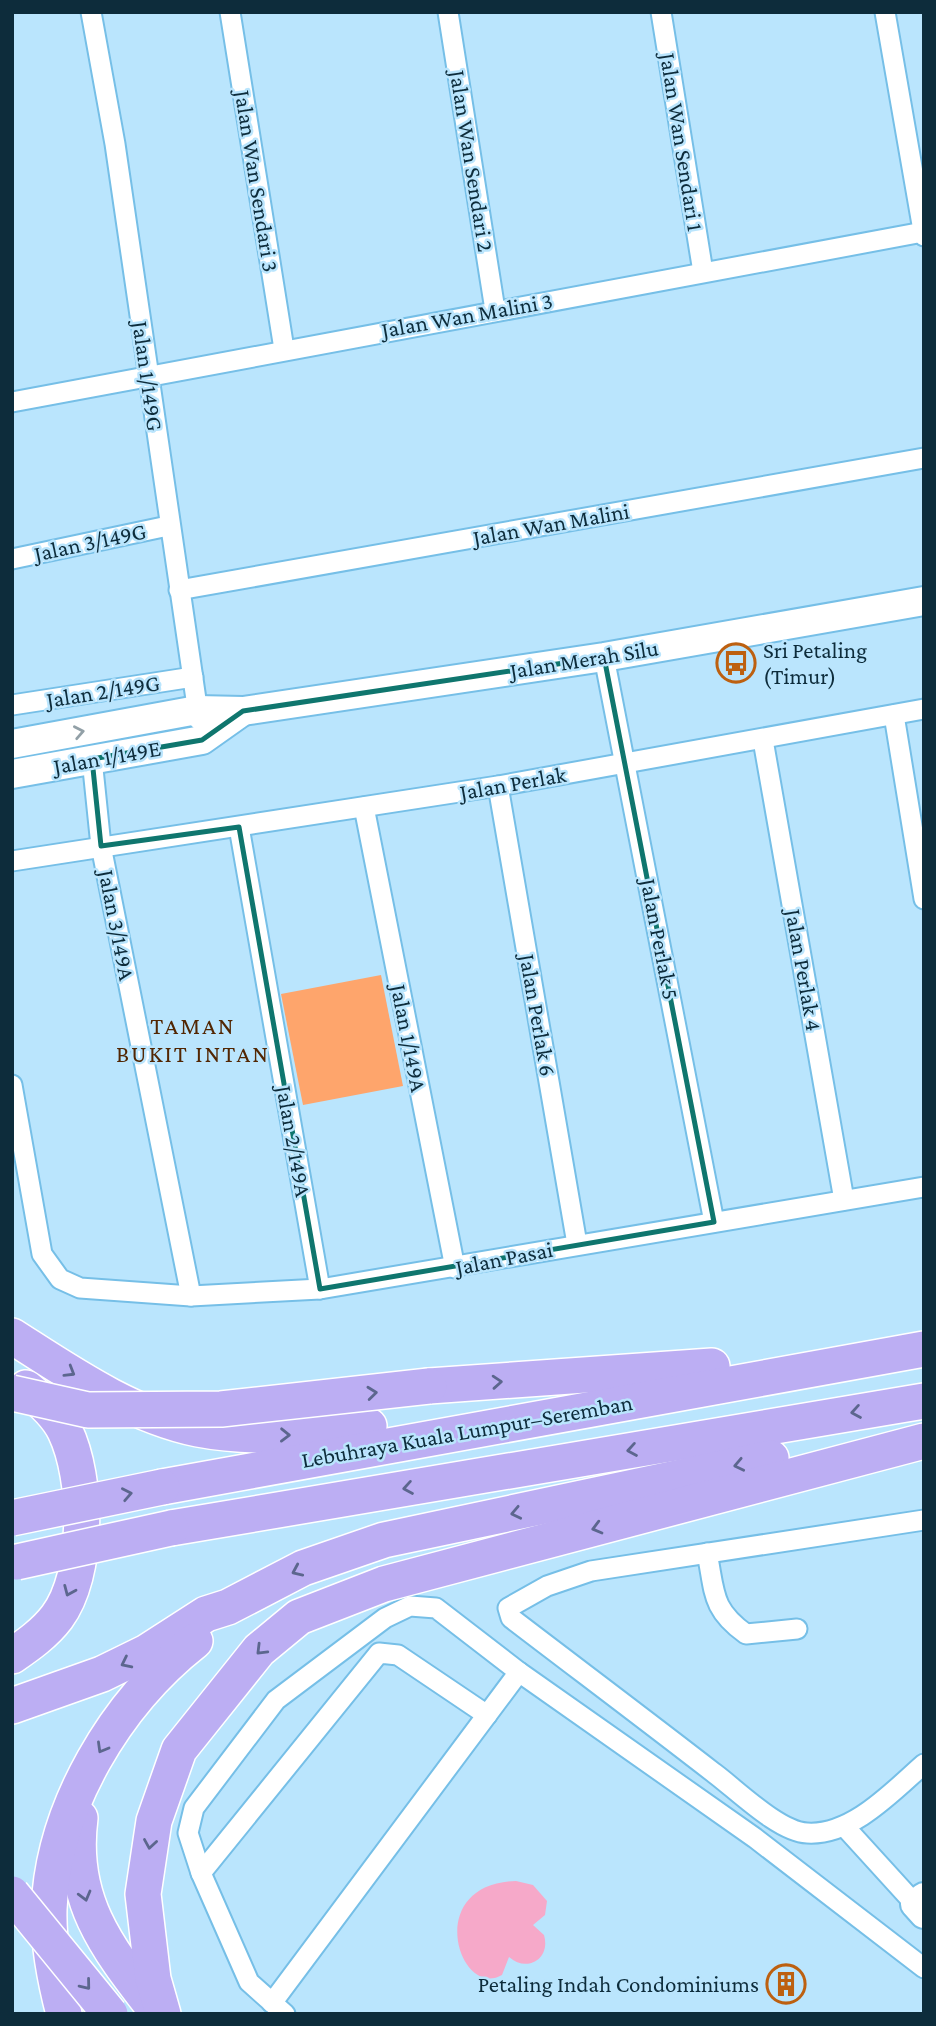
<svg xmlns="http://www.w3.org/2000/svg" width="936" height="2026" font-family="'Crimson Pro',serif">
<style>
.green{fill:#fea56c}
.water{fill:#f6a9c9}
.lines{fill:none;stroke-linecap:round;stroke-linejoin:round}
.street-casing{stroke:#76bfe7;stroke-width:23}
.secondary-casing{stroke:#76bfe7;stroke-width:32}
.highway-casing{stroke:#fff;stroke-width:38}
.street{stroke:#fff;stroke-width:19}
.secondary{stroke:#fff;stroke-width:28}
.highway{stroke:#bcaef3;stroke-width:35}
.highway-bridge-casing{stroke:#fff;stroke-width:38;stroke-linecap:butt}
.highway-bridge{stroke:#bcaef3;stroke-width:35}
.oneway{stroke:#92a0a7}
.oneway2{stroke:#5c668e}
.marked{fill:none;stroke:#0f766e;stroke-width:5;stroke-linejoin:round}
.labels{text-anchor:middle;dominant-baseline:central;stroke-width:5;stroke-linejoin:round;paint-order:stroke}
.street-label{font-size:23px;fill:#0d2c3b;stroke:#bae5fd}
.poi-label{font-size:23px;fill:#0d2c3b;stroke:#bae5fd;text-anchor:start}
.neighbourhood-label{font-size:24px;letter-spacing:2px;fill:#522602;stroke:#bae5fd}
</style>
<rect width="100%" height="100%" fill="#bae5fd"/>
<path class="green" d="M381 975 403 1086 303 1105 281 994Z"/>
<path class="water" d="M516 1881 533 1885 547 1901 545 1915 533 1925 544 1935C551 1959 527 1973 509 1957L502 1975C459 2000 422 1884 516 1881Z"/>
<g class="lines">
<g class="street-casing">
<g id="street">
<path d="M91 12 115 144 199 720"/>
<path d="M230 12 284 349"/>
<path d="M448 12 495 310"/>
<path d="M661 12 703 272"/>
<path d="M885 12 924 236"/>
<path d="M12 402 923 232"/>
<path d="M12 559 168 526"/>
<path d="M179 590 924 458"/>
<path d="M604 657 714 1222"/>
<path d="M12 705 193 677"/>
<path d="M894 715 924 899"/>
<path d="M763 740 844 1200"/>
<path d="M92 759 101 846 191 1296"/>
<path d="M498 786 577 1244"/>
<path d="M364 807 455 1268"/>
<path d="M239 827 320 1289"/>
<path d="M12 861 498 786 924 709"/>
<path d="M12 1085 42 1254 60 1279 80 1288 191 1296 320 1289 924 1187"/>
<path d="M924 1520 591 1571 547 1586 508 1608 511 1618C579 1670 647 1721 714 1773 737 1790 779 1832 807 1833 852 1836 893 1791 924 1764"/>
<path d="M707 1553C715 1592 711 1609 746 1634L797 1629"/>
<path d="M844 1826 915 1904"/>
<path d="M201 1873 379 1653 398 1655 487 1715"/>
<path d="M272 2003 519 1672 755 1838 924 1968"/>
<path d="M285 2014 249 1982 201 1873 188 1833 194 1808 276 1700 385 1618 410 1606 436 1608 519 1672"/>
</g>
</g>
<g class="secondary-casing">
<g id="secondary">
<path d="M12 744 197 710 243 711 604 657 924 601"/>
<path d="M12 774 202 740 243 711"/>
<path d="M924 1897 915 1904 924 1914"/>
</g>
</g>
<g class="highway-casing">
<g id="highway">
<path d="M12 1336C70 1373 130 1415 198 1429 255 1440 312 1434 369 1426"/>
<path d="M429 1386 712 1366"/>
<path d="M162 1487 924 1349"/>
<path d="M171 1528 924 1401"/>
<path d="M12 1656C28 1645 45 1633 57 1617 89 1574 88 1479 65 1431 57 1414 41 1400 26 1388"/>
<path d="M12 1706 102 1674 147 1652 206 1614 228 1607 303 1568 384 1540 771 1458"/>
<path d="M80 1818C69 1902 109 1950 157 2012"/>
<path d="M64 2014C55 1980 48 1944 49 1909 53 1807 116 1703 195 1641"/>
<path d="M163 2014 153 1979 143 1894 154 1821 179 1750 259 1650 299 1617 384 1584 924 1441"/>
</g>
</g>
<use href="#street" class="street"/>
<use href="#secondary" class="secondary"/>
<use href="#highway" class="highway"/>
<g class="highway-bridge-casing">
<g id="highway-bridge">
<path d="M12 1393 88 1410 221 1409 429 1386"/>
<path d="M12 1518 162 1487"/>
<path d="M17 1562 171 1528"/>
<path d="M12 1894 110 2014"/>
</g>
</g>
<use href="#highway-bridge" class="highway-bridge"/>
</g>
<defs><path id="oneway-chevron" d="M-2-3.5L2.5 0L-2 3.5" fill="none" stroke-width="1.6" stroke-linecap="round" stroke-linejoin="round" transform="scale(1.75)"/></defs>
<use class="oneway" href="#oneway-chevron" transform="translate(79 732) rotate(-11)"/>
<g class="oneway2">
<use href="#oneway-chevron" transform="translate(70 1372) rotate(31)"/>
<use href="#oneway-chevron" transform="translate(497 1382) rotate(-4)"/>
<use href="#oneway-chevron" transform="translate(372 1393) rotate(-6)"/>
<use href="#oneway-chevron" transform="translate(856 1412) rotate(170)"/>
<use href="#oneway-chevron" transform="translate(285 1435) rotate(1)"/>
<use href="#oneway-chevron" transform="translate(632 1450) rotate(170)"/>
<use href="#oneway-chevron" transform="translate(739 1465) rotate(168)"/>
<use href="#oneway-chevron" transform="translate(408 1488) rotate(170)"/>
<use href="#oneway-chevron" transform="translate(127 1494) rotate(-11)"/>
<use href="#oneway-chevron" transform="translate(516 1513) rotate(168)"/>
<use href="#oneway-chevron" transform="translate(597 1528) rotate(165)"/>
<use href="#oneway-chevron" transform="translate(297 1571) rotate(156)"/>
<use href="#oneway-chevron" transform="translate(69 1591) rotate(113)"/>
<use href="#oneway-chevron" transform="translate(261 1650) rotate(135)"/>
<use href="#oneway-chevron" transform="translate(126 1663) rotate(154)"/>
<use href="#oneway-chevron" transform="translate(102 1748) rotate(120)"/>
<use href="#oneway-chevron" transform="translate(150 1844) rotate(99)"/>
<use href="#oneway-chevron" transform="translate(85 1896) rotate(75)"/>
<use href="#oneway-chevron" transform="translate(86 1985) rotate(51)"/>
</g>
<path class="marked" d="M604 657 714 1222 320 1289 239 827 101 846 92 759 202 740 243 711Z"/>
<defs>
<g id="bus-ring" transform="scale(2.0125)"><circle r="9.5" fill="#bae5fd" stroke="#bd6010" stroke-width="1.5"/><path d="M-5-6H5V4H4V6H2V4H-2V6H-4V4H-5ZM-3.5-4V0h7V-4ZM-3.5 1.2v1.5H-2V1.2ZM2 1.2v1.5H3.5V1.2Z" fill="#bd6010"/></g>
<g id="building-ring" transform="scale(2.0125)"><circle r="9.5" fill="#bae5fd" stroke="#bd6010" stroke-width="1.5"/><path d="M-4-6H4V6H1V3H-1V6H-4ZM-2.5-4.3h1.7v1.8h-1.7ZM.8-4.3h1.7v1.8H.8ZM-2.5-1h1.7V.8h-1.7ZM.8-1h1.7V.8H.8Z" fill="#bd6010"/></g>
</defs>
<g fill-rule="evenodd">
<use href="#bus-ring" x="736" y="663"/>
<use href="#building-ring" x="786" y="1984"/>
</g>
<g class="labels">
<g class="street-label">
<text transform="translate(682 142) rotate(81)">Jalan Wan Sendari 1</text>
<text transform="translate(472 161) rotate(81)">Jalan Wan Sendari 2</text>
<text transform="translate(257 181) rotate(81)">Jalan Wan Sendari 3</text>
<text transform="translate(467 315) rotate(-10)">Jalan Wan Malini 3</text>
<text transform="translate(148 376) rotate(82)">Jalan 1/149G</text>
<text transform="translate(551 524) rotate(-10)">Jalan Wan Malini</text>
<text transform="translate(90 542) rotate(-12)">Jalan 3/149G</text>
<text transform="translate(584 659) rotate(-9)">Jalan Merah Silu</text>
<text transform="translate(103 691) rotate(-9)">Jalan 2/149G</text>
<text transform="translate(107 757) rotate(-10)">Jalan 1/149E</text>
<text transform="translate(513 783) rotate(-10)">Jalan Perlak</text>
<text transform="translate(117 925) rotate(79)">Jalan 3/149A</text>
<text transform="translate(660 939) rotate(79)">Jalan Perlak 5</text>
<text transform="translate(804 970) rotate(80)">Jalan Perlak 4</text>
<text transform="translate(538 1015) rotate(80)">Jalan Perlak 6</text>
<text transform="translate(409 1038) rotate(79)">Jalan 1/149A</text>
<text transform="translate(294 1141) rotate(80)">Jalan 2/149A</text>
<text transform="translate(504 1258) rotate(-11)">Jalan Pasai</text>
<text transform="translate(467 1431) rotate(-10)">Lebuhraya Kuala Lumpur–Seremban</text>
</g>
<g class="poi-label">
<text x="763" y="650">Sri Petaling<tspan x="763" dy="26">(Timur)</tspan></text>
<text x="759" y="1984" text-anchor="end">Petaling Indah Condominiums</text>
</g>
<g class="neighbourhood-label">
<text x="193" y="1025">TAMAN<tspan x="193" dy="28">BUKIT INTAN</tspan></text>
</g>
</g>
<rect width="936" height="2026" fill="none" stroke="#0d2c3b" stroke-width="28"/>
</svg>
